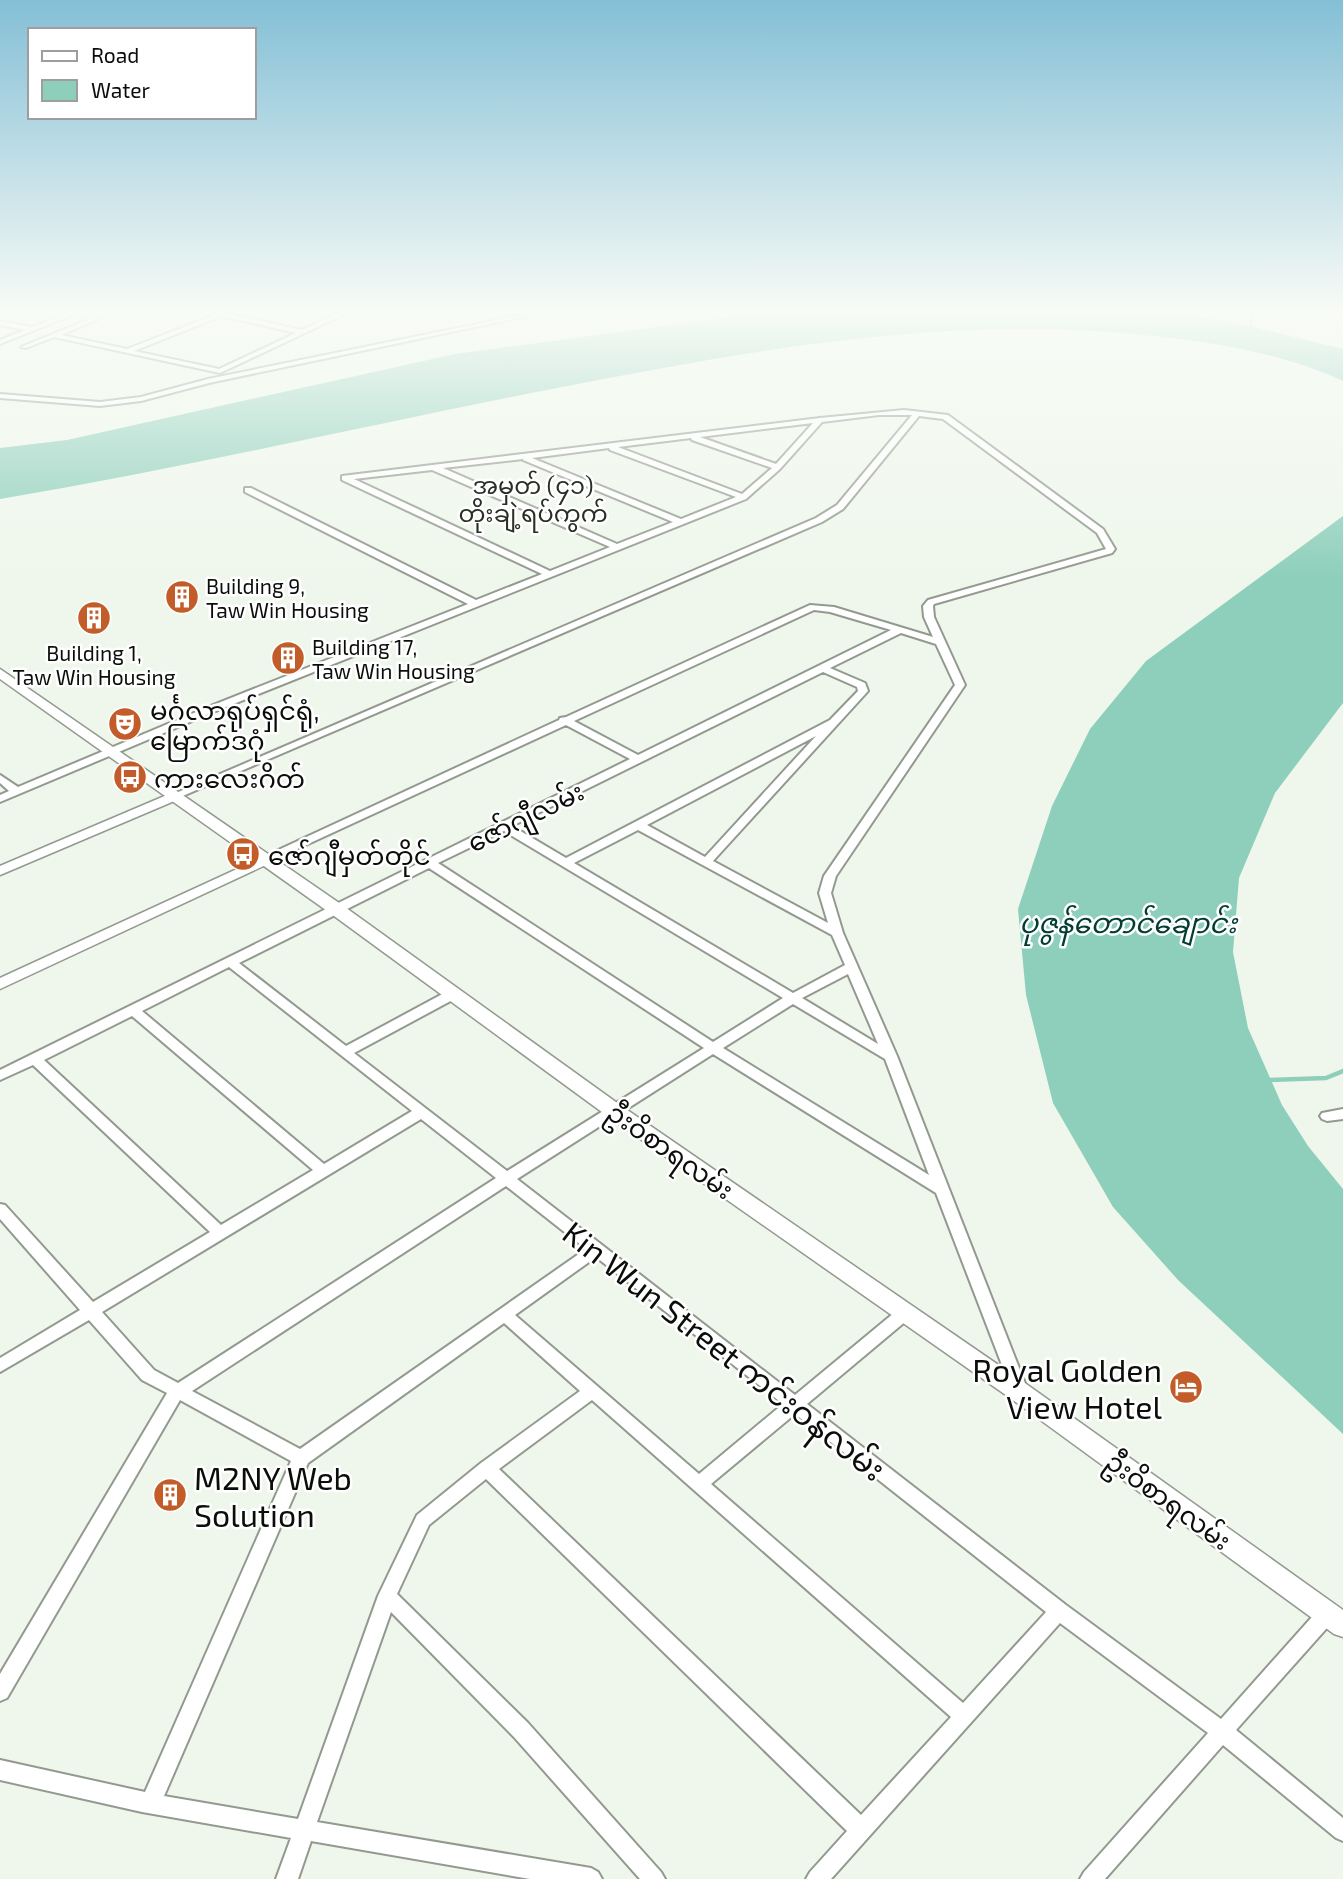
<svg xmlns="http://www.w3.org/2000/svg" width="1343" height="1879" font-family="'Exo 2','Noto Sans Myanmar',sans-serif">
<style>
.water{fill:#8ecfbc}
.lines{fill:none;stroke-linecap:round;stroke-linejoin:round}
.stream-far1{stroke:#8ecfbc;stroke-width:2}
.stream{stroke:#8ecfbc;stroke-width:4.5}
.minor-casing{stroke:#929a90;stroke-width:4}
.tertiary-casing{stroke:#929a90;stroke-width:3}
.secondary-casing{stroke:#929a90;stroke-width:3}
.minor{fill:#fff;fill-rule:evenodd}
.tertiary{fill:#fff;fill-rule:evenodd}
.secondary{fill:#fff;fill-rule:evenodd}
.labels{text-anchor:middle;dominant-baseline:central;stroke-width:5;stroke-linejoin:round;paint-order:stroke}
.far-poi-label{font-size:21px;fill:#0a0d0a;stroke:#fff;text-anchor:start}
.far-quarter-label{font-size:24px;fill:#292f26;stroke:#fff}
.poi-label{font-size:26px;fill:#0a0d0a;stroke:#fff;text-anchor:start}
.street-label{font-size:26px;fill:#0a0d0a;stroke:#fff}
.water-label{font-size:28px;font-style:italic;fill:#013d32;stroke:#fff}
.near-street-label{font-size:32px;fill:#0a0d0a;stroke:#fff}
.near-poi-label{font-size:32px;fill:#0a0d0a;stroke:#fff;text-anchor:end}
</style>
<rect width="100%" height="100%" fill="#eff7ec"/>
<g class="water">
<path d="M753 314H1177L1238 323 1343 349V381C1289 356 1229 345 1171 338 962 311 756 349 552 389 368 425 185 468 0 499V448L67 440 455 354Z"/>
<path d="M1343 516V703L1275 793 1239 878 1233 952 1248 1028 1282 1105 1308 1146 1343 1189V1434L1178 1280 1113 1207 1053 1103 1026 995 1018 909 1052 806 1090 729 1146 661Z"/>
</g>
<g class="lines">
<path class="stream-far1" d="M1250 329 1252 314"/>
<path class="stream" d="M1269 1080 1326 1078 1343 1071"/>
<g class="minor-casing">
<g id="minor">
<path d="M67 314H75L0 344V340L25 330 0 325V321L32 327Z"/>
<path d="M102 314H110L61 335 127 349 217 314H229L302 330 337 314H345L220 373 54 337 26 348 21 347ZM222 316 296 333 219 369 134 351Z"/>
<path d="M526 314H537L209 383 141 401 100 406 0 398V394L100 402 141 397 208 379Z"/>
<path d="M904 410 948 415 1103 529 1115 549 1112 553 934 604 933 606 934 617 965 685 836 876 831 893 843 933 897 1056 1028 1391 1026 1396 1020 1398 1014 1396 1012 1391 936 1193 713 1054 517 1179 795 1395 900 1308 906 1306 912 1308 914 1312 912 1316 807 1404 1066 1605 1221 1719 1320 1608 1327 1606 1334 1608 1336 1614 1334 1620 1236 1730 1343 1818V1841L1336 1838 1223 1745 1105 1879H1080L1084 1872 1208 1733 1060 1623 831 1879H806L810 1872 847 1831 486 1479 429 1525 397 1594 528 1723 661 1872 665 1879H640L514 1737 391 1612 317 1822 591 1868 598 1872 602 1879H530L311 1841 298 1879H276L291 1838 142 1812 0 1780V1760L145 1792 291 1461 180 1400 7 1698 0 1701V1674L167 1393 142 1380 89 1320 0 1372V1358L80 1310 0 1219V1204L5 1205 93 1302 210 1232 33 1065 0 1080V1070L630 759 566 725 269 862H261L259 860 261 858 559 720 560 718 566 717 810 605 834 607 933 637 924 617 923 606 928 600 1106 549 1097 533 943 419 919 416 843 509 822 522 178 798H170L169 796 816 518 837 505 912 415H879L822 422 780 469 746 499 216 711 0 802V795L9 791 0 783V775L18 787 208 707 468 604 245 492V488H251L476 600 542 574 342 480V476L820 418ZM813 423 776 464 700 437ZM691 438 692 440 772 468 742 494 618 447ZM609 448 610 450 736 497 681 519 532 458ZM523 459V460L673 522 617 544 443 468ZM432 470 610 547 550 571 354 479ZM814 610 830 612 891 630 638 755 574 721ZM901 633 936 644 955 685 824 876 819 893 828 923 713 861 868 691 865 683 830 668ZM823 672 857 687 858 691 830 720 566 858 512 826ZM816 736 705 857 647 825ZM638 830 832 935 845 965 793 993 574 863ZM504 831 783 998 713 1042 438 863ZM429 868 704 1048 507 1171 354 1053 458 997 459 994 458 991H448L346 1046 239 963ZM229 967 412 1111 324 1164 142 1011ZM848 974 878 1044 802 998ZM793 1004 885 1059 929 1175 723 1048ZM132 1016 313 1170 221 1225 44 1060ZM421 1119 496 1178 178 1383 154 1370 102 1312ZM506 1186 586 1249 300 1449 192 1391ZM596 1257 783 1404 699 1474 515 1315ZM504 1323 580 1391 481 1463 417 1515 378 1596 298 1819 164 1796 308 1463ZM592 1400 951 1717 861 1815 499 1469ZM795 1414 1046 1612 963 1703 711 1484Z"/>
<path d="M1343 1109V1119L1327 1121 1322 1119 1320 1116 1322 1113Z"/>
</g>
</g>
<g class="tertiary-casing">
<g id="tertiary">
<path d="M174 792 181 796 179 799 0 875V866Z"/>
<path d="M265 856 272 860 270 863 0 989V978Z"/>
</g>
</g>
<g class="secondary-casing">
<path id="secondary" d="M0 669 342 905 620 1105 1029 1386 1343 1610V1637L1334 1634 1013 1400 606 1115 330 913 0 679Z"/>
</g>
<use href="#minor" class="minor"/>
<use href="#tertiary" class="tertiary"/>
<use href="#secondary" class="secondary"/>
</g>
<linearGradient id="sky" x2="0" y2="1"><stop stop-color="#84bfd6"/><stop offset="0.54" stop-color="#f8fbf6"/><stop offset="1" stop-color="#f8fbf6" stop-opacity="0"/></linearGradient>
<rect width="1343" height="577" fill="url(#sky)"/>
<defs>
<g id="building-disc" transform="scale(1.75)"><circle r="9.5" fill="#c25d29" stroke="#fff"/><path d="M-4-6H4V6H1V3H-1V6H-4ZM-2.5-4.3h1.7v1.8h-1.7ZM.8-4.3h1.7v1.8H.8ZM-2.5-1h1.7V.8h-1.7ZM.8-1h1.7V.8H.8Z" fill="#fff"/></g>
<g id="theatre-disc" transform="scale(1.75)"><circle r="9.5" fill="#c25d29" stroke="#fff"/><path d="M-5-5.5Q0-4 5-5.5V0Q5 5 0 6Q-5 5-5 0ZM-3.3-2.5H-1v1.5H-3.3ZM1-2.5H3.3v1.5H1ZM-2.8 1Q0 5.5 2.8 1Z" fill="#fff"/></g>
<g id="bus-disc" transform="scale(1.75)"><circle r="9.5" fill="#c25d29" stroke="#fff"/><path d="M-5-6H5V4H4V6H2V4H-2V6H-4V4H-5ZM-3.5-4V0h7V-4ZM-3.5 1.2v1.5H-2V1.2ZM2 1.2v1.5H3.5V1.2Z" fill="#fff"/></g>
<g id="hotel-disc" transform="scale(1.75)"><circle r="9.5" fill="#c25d29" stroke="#fff"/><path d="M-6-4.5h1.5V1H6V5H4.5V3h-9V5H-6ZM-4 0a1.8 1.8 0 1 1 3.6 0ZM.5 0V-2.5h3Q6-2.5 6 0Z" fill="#fff"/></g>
</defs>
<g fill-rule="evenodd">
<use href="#building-disc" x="182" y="597"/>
<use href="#building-disc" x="94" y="618"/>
<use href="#building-disc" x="288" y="658"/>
<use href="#theatre-disc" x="125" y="724"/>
<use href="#bus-disc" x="130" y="777"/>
<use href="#bus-disc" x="243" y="854"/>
<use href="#hotel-disc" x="1186" y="1387"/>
<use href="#building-disc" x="170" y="1495"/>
</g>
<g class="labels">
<g class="far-poi-label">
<text x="206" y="585">Building 9,<tspan x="206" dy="24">Taw Win Housing</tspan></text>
<text x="312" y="646">Building 17,<tspan x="312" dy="24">Taw Win Housing</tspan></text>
<text x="94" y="652" text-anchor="middle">Building 1,<tspan x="94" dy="24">Taw Win Housing</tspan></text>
</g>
<g class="far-quarter-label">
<text x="533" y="484">အမှတ် (၄၁)<tspan x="533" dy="28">တိုးချဲ့ရပ်ကွက်</tspan></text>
</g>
<g class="poi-label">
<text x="150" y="709">မင်္ဂလာရုပ်ရှင်ရုံ,<tspan x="150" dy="30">မြောက်ဒဂုံ</tspan></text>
<text x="154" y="777">ကားလေးဂိတ်</text>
<text x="268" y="854">ဇော်ဂျီမှတ်တိုင်</text>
</g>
<g class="street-label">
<text transform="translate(525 816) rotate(-26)">ဇော်ဂျီလမ်း</text>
<text transform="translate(671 1150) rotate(35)">ဦးဝိစာရလမ်း</text>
<text transform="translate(1169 1500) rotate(36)">ဦးဝိစာရလမ်း</text>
</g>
<g class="water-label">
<text x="1128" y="922">ပုဇွန်တောင်ချောင်း</text>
</g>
<g class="near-street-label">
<text transform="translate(725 1350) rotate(38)">Kin Wun Street ကင်းဝန်လမ်း</text>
</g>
<g class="near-poi-label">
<text x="1162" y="1369">Royal Golden<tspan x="1162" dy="37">View Hotel</tspan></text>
<text x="194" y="1477" text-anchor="start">M2NY Web<tspan x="194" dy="37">Solution</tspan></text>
</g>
</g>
<rect x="28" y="28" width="228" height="91" fill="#ffffff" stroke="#9d9e9d" stroke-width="2"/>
<rect x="42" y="51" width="35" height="10" fill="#ffffff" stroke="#9d9e9d" stroke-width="2"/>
<text x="91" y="63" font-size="21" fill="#0a0d0a">Road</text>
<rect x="42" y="80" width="35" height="21" fill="#8ecfbc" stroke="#9d9e9d" stroke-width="2"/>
<text x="91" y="98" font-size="21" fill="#0a0d0a">Water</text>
</svg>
